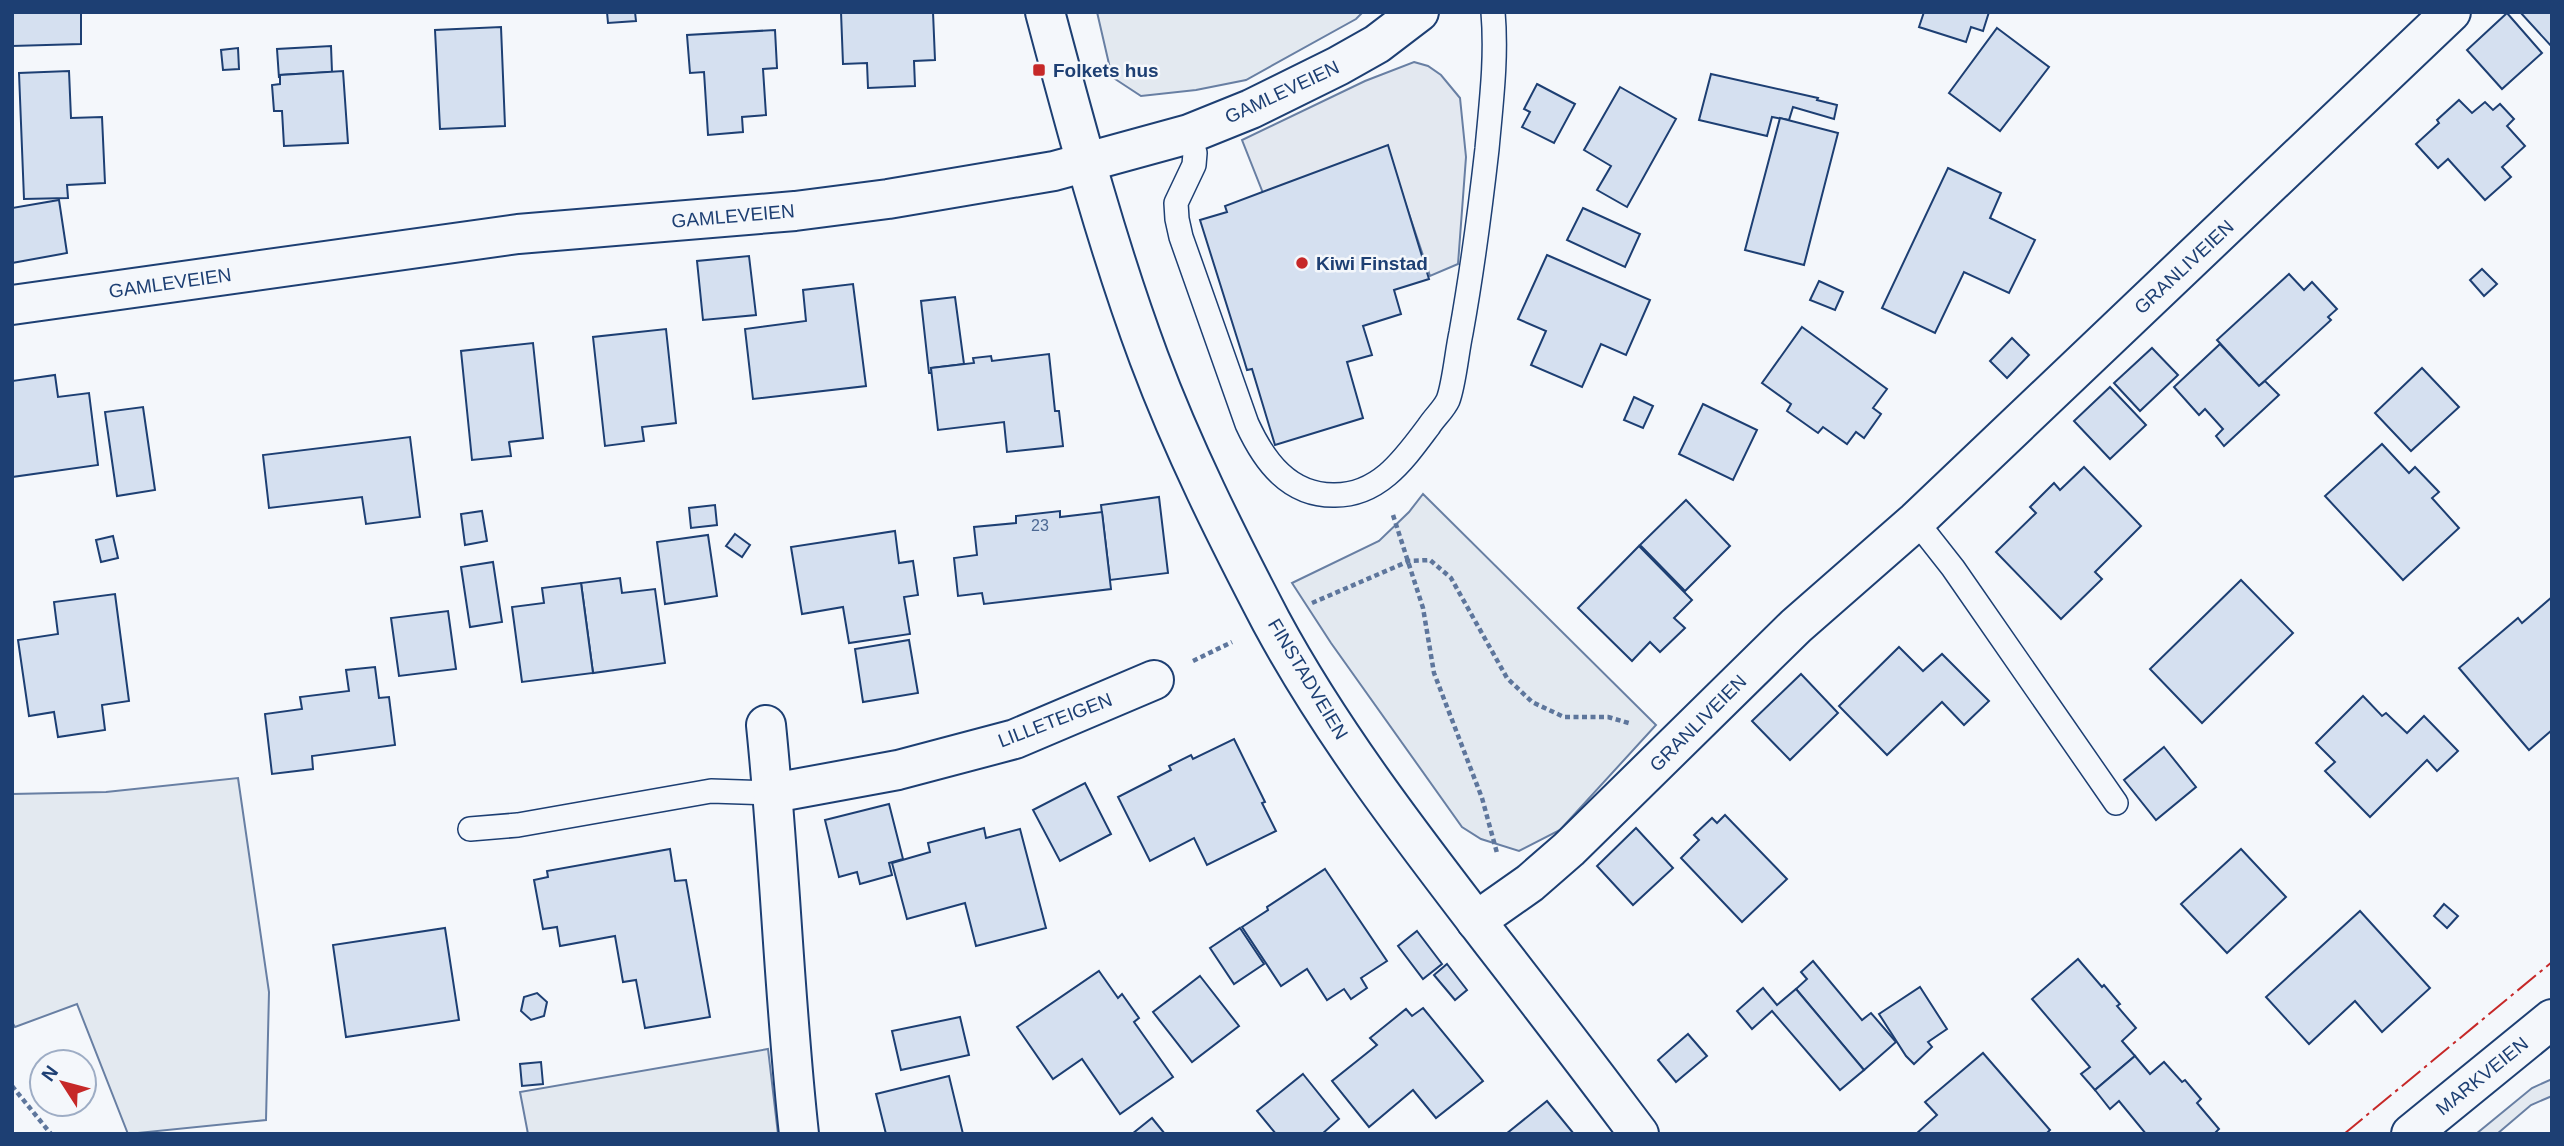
<svg xmlns="http://www.w3.org/2000/svg" width="2564" height="1146" font-family="Arial,sans-serif">
<style>
.green{fill:#e3e9f0;stroke:#687fa3;stroke-width:2}
.parking{fill:#e3e8f0;stroke:#687fa3;stroke-width:2}
.building{fill:#d5e0f0;stroke:#1d3f73;stroke-width:2}
.lines{fill:none;stroke-linecap:round;stroke-linejoin:round}
.service-casing{stroke:#1d3f73;stroke-width:26}
.minor-casing{stroke:#1d3f73;stroke-width:42}
.path{stroke:#5e769c;stroke-width:4.5;stroke-dasharray:5 3.5;stroke-linecap:butt}
.service{stroke:#f4f7fb;stroke-width:23}
.minor{stroke:#f4f7fb;stroke-width:38}
.power{stroke:#c62828;stroke-width:2;stroke-dasharray:24 5 3.5 5;stroke-linecap:butt}
.poi-dot{fill:#c62828;stroke:#f4f7fb;stroke-width:2.5}
.labels{text-anchor:middle;dominant-baseline:central;stroke-width:5;stroke-linejoin:round;paint-order:stroke}
.number-label{font-size:16px;fill:#4b6792}
.poi-label{font-size:19px;font-weight:bold;fill:#1d3f73;stroke:#f4f7fb;text-anchor:start}
.street-label{font-size:19px;fill:#1d3f73;stroke:#f4f7fb}
</style>
<rect width="100%" height="100%" fill="#f4f7fb"/>
<g class="green">
<path d="M1097 12H1363L1356 19 1246 80 1196 90 1141 96 1112 77Z"/>
<path d="M1423 494 1656 725 1560 830 1519 851 1481 839 1462 827 1331 643 1292 583 1379 541 1409 512Z"/>
<path d="M238 778 269 992 266 1120 128 1134 77 1004 15 1027 12 1022V794L106 792Z"/>
<path d="M768 1049 778 1134H528L520 1092Z"/>
<path d="M2552 1079V1096L2531 1105 2497 1134H2476L2532 1088Z"/>
</g>
<path class="parking" d="M1414 62 1428 66 1441 75 1460 98 1466 157 1458 264 1430 276 1388 152 1263 193 1242 140 1365 81Z"/>
<g class="building">
<path d="M12 12H81V44L12 46Z"/>
<path d="M607 12H635L636 21 608 23Z"/>
<path d="M841 12H933L935 60 914 61 915 86 868 88 867 63 843 64Z"/>
<path d="M1924 12H1989L1983 31 1971 27 1966 42 1919 27Z"/>
<path d="M2520 12H2552V47Z"/>
<path d="M2507 13 2542 53 2502 89 2467 50Z"/>
<path d="M501 27 505 126 440 129 435 30Z"/>
<path d="M1997 28 2049 67 2000 131 1949 93Z"/>
<path d="M775 30 777 68 763 69 766 115 742 117 743 132 708 135 704 72 690 73 687 35Z"/>
<path d="M331 46 332 72 280 75 279 78 277 49Z"/>
<path d="M238 48 239 69 223 70 221 50Z"/>
<path d="M69 71 71 118 102 117 105 183 67 185 68 198 24 199 19 73Z"/>
<path d="M343 71 348 143 284 146 282 111H274L272 85 280 84V75Z"/>
<path d="M1711 74 1818 98 1817 100 1837 105 1834 119 1793 107 1789 120 1772 117 1767 136 1699 120Z"/>
<path d="M1537 84 1575 104 1554 143 1522 127 1530 112 1524 109Z"/>
<path d="M1620 87 1676 119 1627 207 1597 190 1611 166 1584 150Z"/>
<path d="M2459 100 2472 113 2485 102 2493 110 2500 104 2514 119 2507 126 2525 146 2502 167 2511 177 2485 200 2448 159 2438 168 2416 144 2439 123 2437 120Z"/>
<path d="M1780 118 1838 133 1804 265 1745 250Z"/>
<path d="M1388 145 1429 279 1394 290 1401 314 1363 326 1372 355 1347 362 1363 418 1275 445 1252 369 1247 370 1244 360 1200 220 1227 212 1225 206Z"/>
<path d="M1948 168 2001 193 1990 218 2035 240 2009 293 1964 272 1935 333 1882 308Z"/>
<path d="M59 200 67 253 12 263V208Z"/>
<path d="M1583 208 1640 234 1625 267 1567 240Z"/>
<path d="M1547 255 1650 300 1626 355 1601 344 1582 387 1531 365 1546 331 1518 319Z"/>
<path d="M749 256 756 315 703 320 697 261Z"/>
<path d="M2482 269 2497 284 2484 296 2470 280Z"/>
<path d="M2289 274 2304 290 2312 282 2337 309 2328 317 2331 320 2259 386 2217 340Z"/>
<path d="M1819 281 1843 292 1835 310 1810 300Z"/>
<path d="M853 284 866 386 753 399 745 329 806 321 803 290Z"/>
<path d="M955 297 964 364 931 368 932 373H929L921 301Z"/>
<path d="M1802 327 1887 389 1873 408 1881 414 1864 438 1856 432 1847 444 1823 427 1818 433 1787 411 1791 404 1762 383Z"/>
<path d="M666 329 676 423 642 427 644 441 605 446 593 337Z"/>
<path d="M2012 338 2029 355 2007 378 1990 361Z"/>
<path d="M533 343 543 438 509 442 511 456 472 460 461 351Z"/>
<path d="M2220 344 2259 386 2265 381 2279 395 2224 446 2216 436 2223 429 2205 409 2199 415 2174 387Z"/>
<path d="M2152 348 2178 375 2140 411 2114 383Z"/>
<path d="M1049 354 1055 411H1059L1063 446 1007 452 1004 422 938 430 931 368 974 363 973 358 991 356 992 361Z"/>
<path d="M2422 368 2459 407 2411 451 2375 413Z"/>
<path d="M55 375 58 397 89 393 98 465 12 477V381Z"/>
<path d="M2110 387 2146 425 2110 459 2074 421Z"/>
<path d="M1634 397 1653 406 1643 428 1624 420Z"/>
<path d="M1703 404 1757 430 1733 480 1679 454Z"/>
<path d="M143 407 155 490 117 496 105 412Z"/>
<path d="M410 437 420 517 366 524 362 497 269 508 263 455Z"/>
<path d="M2382 444 2409 473 2415 467 2439 492 2432 498 2459 528 2403 580 2325 496Z"/>
<path d="M2084 467 2141 526 2095 572 2102 579 2061 619 1996 552 2036 513 2030 507 2054 483 2060 490Z"/>
<path d="M1159 497 1168 573 1110 580 1101 505Z"/>
<path d="M1686 500 1730 546 1685 591 1640 545Z"/>
<path d="M715 505 717 525 691 528 689 508Z"/>
<path d="M482 511 487 541 465 545 461 514Z"/>
<path d="M1060 511V517L1102 512 1111 589 984 604 982 593 958 596 954 558 977 555 974 527 1016 523V516Z"/>
<path d="M895 531 899 563 913 561 918 595 904 597 910 634 849 643 843 607 802 614 791 547Z"/>
<path d="M735 534 750 545 742 557 726 546Z"/>
<path d="M708 535 717 596 665 604 657 542Z"/>
<path d="M113 536 118 558 101 562 96 540Z"/>
<path d="M1639 546 1692 600 1674 618 1685 628 1660 652 1650 642 1632 661 1578 608Z"/>
<path d="M493 562 502 622 470 627 461 567Z"/>
<path d="M620 578 622 593 655 589 665 663 593 673 581 583Z"/>
<path d="M2241 580 2293 633 2202 723 2150 669Z"/>
<path d="M581 583 593 673 522 682 512 607 544 603 542 588Z"/>
<path d="M115 594 129 701 102 705 105 730 58 737 54 712 29 716 18 640 58 634 54 602Z"/>
<path d="M2552 597V730L2529 750 2459 668 2518 618 2522 623Z"/>
<path d="M448 611 456 669 399 676 391 618Z"/>
<path d="M909 640 918 693 863 702 855 649Z"/>
<path d="M1899 647 1923 671 1942 654 1989 701 1964 725 1942 702 1887 755 1839 706Z"/>
<path d="M375 667 379 698 389 697 395 745 312 756 313 769 272 774 265 714 302 709 300 697 349 691 346 670Z"/>
<path d="M1801 674 1838 713 1790 760 1752 721Z"/>
<path d="M2363 696 2382 716 2386 713 2407 733 2424 716 2458 751 2437 771 2427 760 2370 817 2325 771 2335 762 2316 743Z"/>
<path d="M1234 739 1265 802 1262 803 1276 831 1207 865 1194 838 1150 861 1118 797 1171 770 1169 766 1191 755 1193 759Z"/>
<path d="M2164 747 2196 787 2156 820 2124 780Z"/>
<path d="M1085 783 1111 834 1060 861 1033 810Z"/>
<path d="M889 804 903 859 889 863 892 875 860 884 857 872 839 877 825 820Z"/>
<path d="M1725 815 1787 879 1742 922 1681 858 1699 840 1694 835 1712 818 1717 823Z"/>
<path d="M984 828 986 838 1020 829 1046 928 976 946 965 903 907 919 892 863 930 852 928 843Z"/>
<path d="M1636 828 1673 868 1633 905 1597 866Z"/>
<path d="M670 849 675 881 686 880 710 1017 645 1028 636 980 623 982 615 936 560 946 557 927 543 929 534 880 548 877 547 871Z"/>
<path d="M2241 849 2286 897 2227 953 2181 904Z"/>
<path d="M1325 869 1387 961 1361 978 1367 988 1351 999 1344 989 1327 1000 1307 969 1281 986 1242 927 1268 910 1267 907Z"/>
<path d="M2444 904 2458 916 2447 928 2434 916Z"/>
<path d="M2360 911 2430 988 2382 1032 2355 1001 2309 1044 2266 997Z"/>
<path d="M445 928 459 1020 346 1037 333 945Z"/>
<path d="M1240 928 1264 964 1234 984 1210 948Z"/>
<path d="M1417 931 1442 964 1423 979 1398 946Z"/>
<path d="M2078 959 2102 987 2104 985 2120 1004 2117 1006 2136 1028 2122 1041 2135 1056 2095 1090 2081 1074 2090 1067 2032 999Z"/>
<path d="M1813 961 1862 1020 1871 1013 1896 1042 1864 1070 1796 989 1807 979 1801 972Z"/>
<path d="M1447 964 1467 990 1455 1000 1434 975Z"/>
<path d="M1099 971 1118 998 1122 994 1139 1018 1134 1022 1173 1077 1120 1114 1082 1059 1053 1079 1017 1027Z"/>
<path d="M1200 976 1239 1026 1192 1062 1153 1012Z"/>
<path d="M1920 987 1947 1029 1928 1042 1932 1047 1914 1064 1906 1056 1879 1014Z"/>
<path d="M1763 988 1777 1005 1796 989 1864 1070 1840 1090 1772 1011 1752 1029 1737 1011Z"/>
<path d="M537 993 547 1002 544 1016 531 1020 521 1011 524 997Z"/>
<path d="M1423 1008 1483 1081 1436 1118 1413 1090 1369 1127 1332 1081 1377 1045 1370 1038 1406 1009 1412 1016Z"/>
<path d="M960 1017 969 1055 901 1070 892 1031Z"/>
<path d="M1688 1034 1707 1056 1676 1082 1658 1060Z"/>
<path d="M1983 1053 2050 1130 2046 1134H1916L1937 1115 1925 1102Z"/>
<path d="M2135 1056 2150 1074 2164 1062 2182 1082 2185 1080 2201 1099 2197 1103 2219 1129 2214 1134H2146L2119 1101 2110 1109 2095 1090Z"/>
<path d="M541 1062 543 1084 522 1086 520 1064Z"/>
<path d="M1303 1074 1339 1119 1322 1134H1276L1257 1111Z"/>
<path d="M949 1076 963 1134H886L876 1094Z"/>
<path d="M1547 1101 1574 1134H1506Z"/>
<path d="M1152 1118 1165 1134H1132Z"/>
</g>
<g class="lines">
<g class="service-casing">
<g id="service">
<path d="M1189 134 1195 153 1194 165 1176 203 1177 219 1181 237 1247 424C1264 461 1289 496 1335 495 1380 495 1405 458 1429 426 1434 418 1444 409 1448 400 1454 385 1457 351 1461 333 1472 272 1480 211 1487 149 1491 104 1497 58 1493 12"/>
<path d="M1916 521 1953 568 2116 803"/>
<path d="M470 829 518 825 711 791 773 793"/>
</g>
</g>
<g class="minor-casing">
<g id="minor">
<path d="M1045 12C1076 128 1107 245 1149 358 1183 449 1226 535 1271 621 1333 736 1415 841 1494 944 1543 1007 1591 1070 1639 1134"/>
<path d="M12 305 518 234 795 211 888 199 1054 171 1189 134 1251 109 1338 66 1377 44 1419 12"/>
<path d="M766 725C780 861 784 998 799 1134"/>
<path d="M773 793 898 770 1015 739 1154 680"/>
<path d="M1476 921 1530 883 1569 849 1796 626 1916 521 2451 12"/>
<path d="M2411 1134 2552 1019"/>
</g>
</g>
<g class="path">
<path d="M1393 515 1423 608 1434 673 1482 798 1497 853"/>
<path d="M1312 603 1409 561 1430 560 1451 578 1507 678 1532 702 1564 717H1608L1632 724"/>
<path d="M1193 661 1232 642"/>
<path d="M12 1086 51 1134"/>
</g>
<use href="#service" class="service"/>
<use href="#minor" class="minor"/>
<path class="power" d="M2344 1134 2552 962"/>
</g>
<g class="poi-dot">
<rect x="1032" y="63" width="14" height="14" rx="3.5"/>
<circle cx="1302" cy="263" r="7"/>
</g>
<g class="labels">
<g class="number-label">
<text x="1040" y="525">23</text>
</g>
<g class="poi-label">
<text x="1053" y="70">Folkets hus</text>
<text x="1316" y="263">Kiwi Finstad</text>
</g>
<g class="street-label">
<text transform="translate(1282 92) rotate(-25)">GAMLEVEIEN</text>
<text transform="translate(733 216) rotate(-5)">GAMLEVEIEN</text>
<text transform="translate(2184 267) rotate(-43)">GRANLIVEIEN</text>
<text transform="translate(170 283) rotate(-8)">GAMLEVEIEN</text>
<text transform="translate(1308 679) rotate(59)">FINSTADVEIEN</text>
<text transform="translate(1055 720) rotate(-21)">LILLETEIGEN</text>
<text transform="translate(1698 723) rotate(-45)">GRANLIVEIEN</text>
<text transform="translate(2482 1076) rotate(-39)">MARKVEIEN</text>
</g>
</g>
<rect width="2564" height="1146" fill="none" stroke="#1d3f73" stroke-width="28"/>
<g transform="translate(63 1083) rotate(306)"><circle r="33" fill="#f4f7fb" stroke="#9eadc5" stroke-width="2"/>
<path d="M0-5L12 26L0 18L-12 26Z" fill="#c62828"/>
<text y="-10" font-size="19" font-weight="bold" text-anchor="middle" fill="#1d3f73">N</text>
</g>
</svg>
